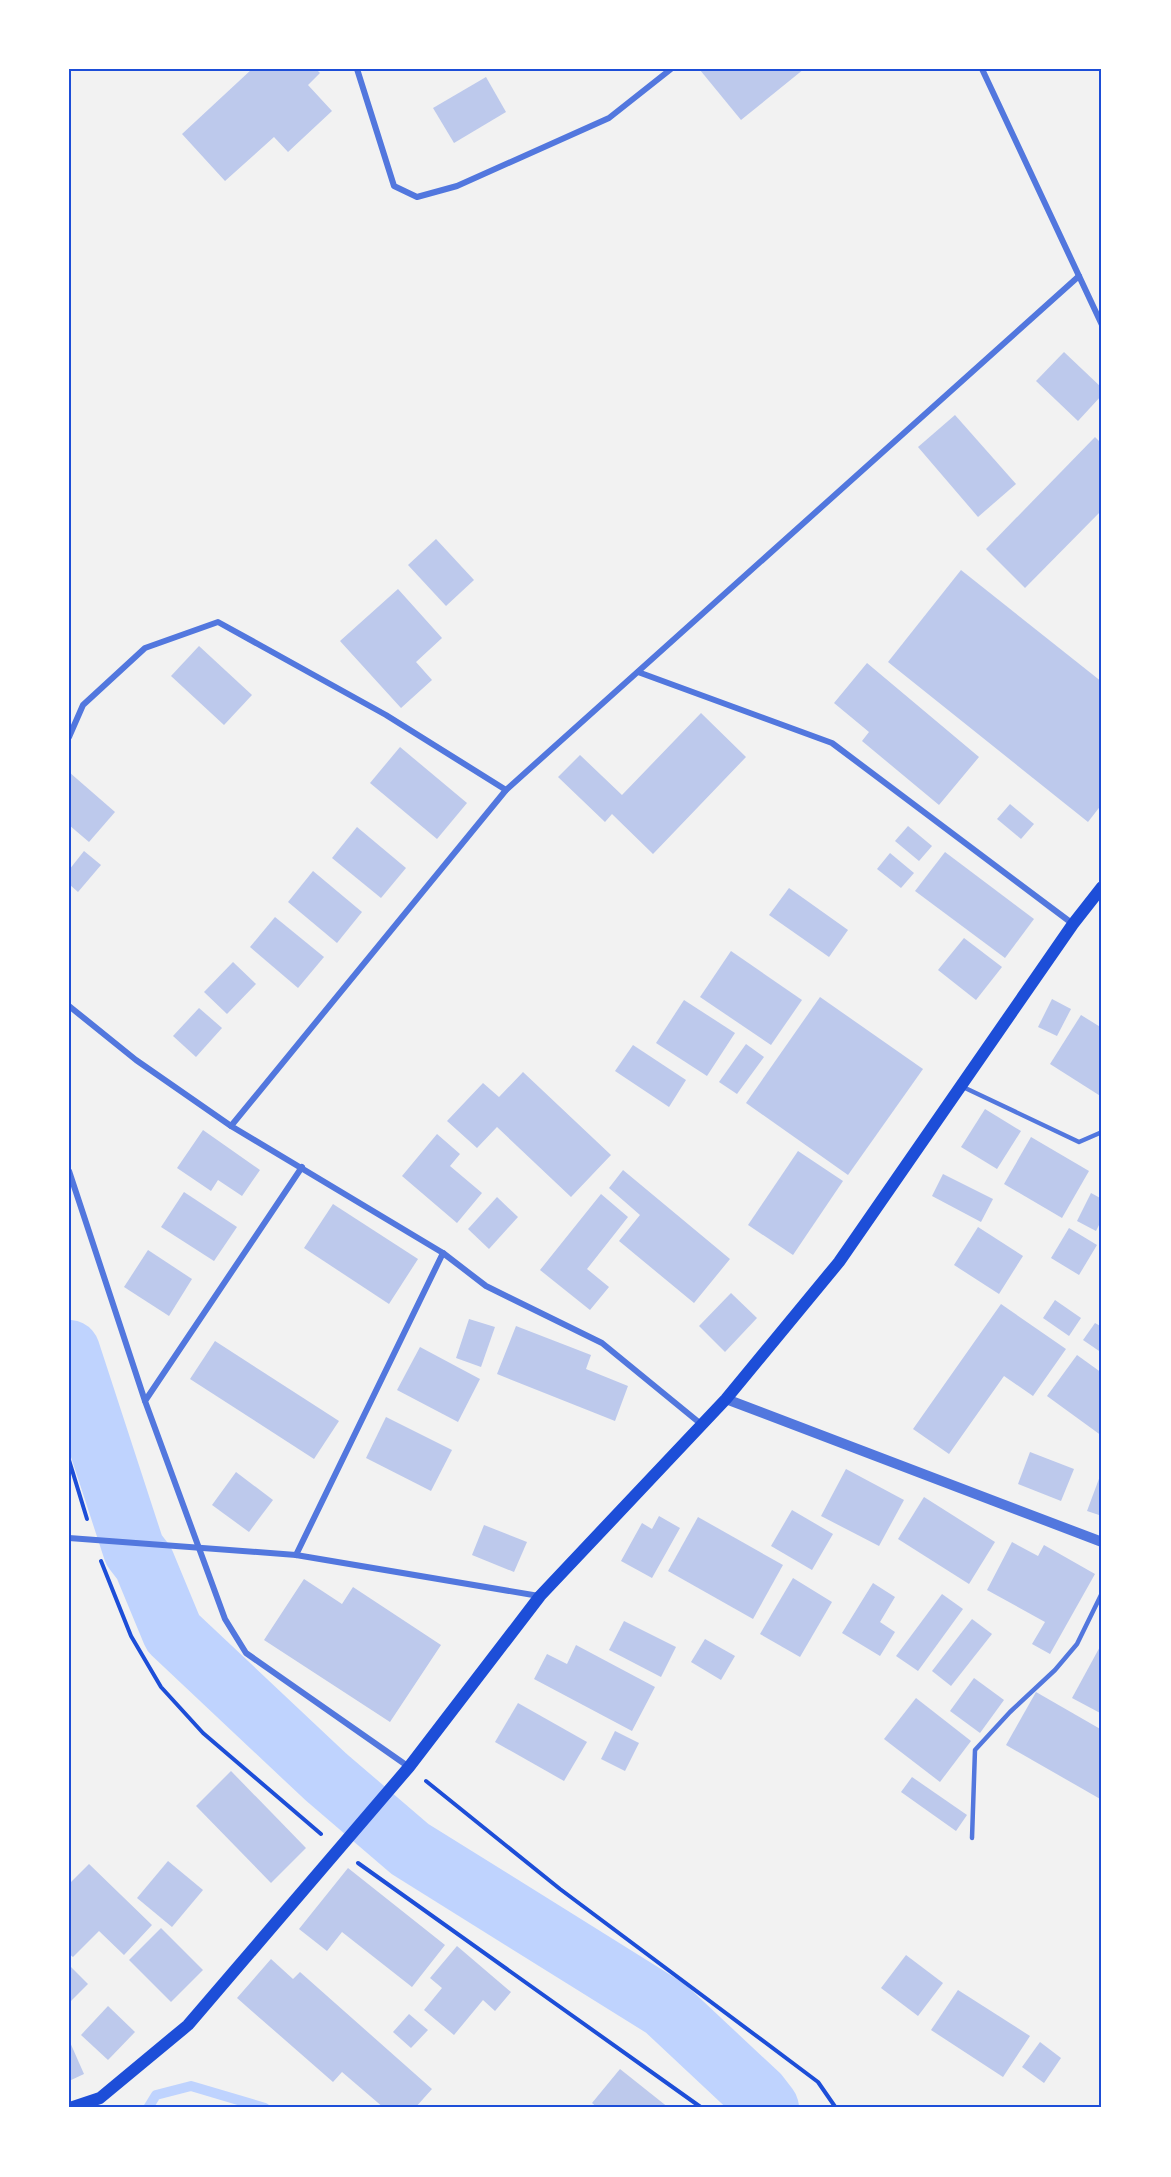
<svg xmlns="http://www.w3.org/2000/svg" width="1171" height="2177" font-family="'Varela Round',sans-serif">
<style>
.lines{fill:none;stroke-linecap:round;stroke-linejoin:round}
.stream{stroke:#bfd3fe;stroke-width:10}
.river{stroke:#bfd3fe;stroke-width:62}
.building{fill:#bdc9ec}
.path{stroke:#1d4ed8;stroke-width:4}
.service{stroke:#5277de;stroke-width:4.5}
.minor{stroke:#5277de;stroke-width:6}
.tertiary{stroke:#5277de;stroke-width:10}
.secondary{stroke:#1d4ed8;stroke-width:12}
.neatline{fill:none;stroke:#1d4ed8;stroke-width:2}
</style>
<rect width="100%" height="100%" fill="#f2f2f2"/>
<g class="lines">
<path class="stream" d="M148 2108 156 2095 191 2086 265 2108"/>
<path class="river" d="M69 1351 134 1550 144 1563 173 1633 326 1777 410 1849 665 2008 758 2095 768 2108"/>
</g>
<g class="building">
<path d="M252 69H316L320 73 308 85 332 111 288 152 274 137 225 181 182 134Z"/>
<path d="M702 69H804L741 120 700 70Z"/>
<path d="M486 77 506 112 454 143 433 108Z"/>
<path d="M1064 352 1102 388V395L1078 421 1036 381Z"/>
<path d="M955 415 1016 484 978 517 918 447Z"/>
<path d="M1095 437 1102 444V510L1025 588 986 549Z"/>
<path d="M436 539 474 580 446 606 408 565Z"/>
<path d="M961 570 1102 682V804L1088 822 888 662Z"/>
<path d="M398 589 442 638 416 662 432 680 401 708 340 641Z"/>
<path d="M199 646 252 695 224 725 171 676Z"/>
<path d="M867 663 979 757 939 805 862 741 869 732 834 703Z"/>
<path d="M701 713 746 757 653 854 612 814 605 822 558 777 580 755 622 795Z"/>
<path d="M400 747 467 803 437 839 370 783Z"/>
<path d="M69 772 115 812 89 842 69 825Z"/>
<path d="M1010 804 1034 824 1021 839 997 819Z"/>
<path d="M908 826 932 846 919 861 895 841Z"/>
<path d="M357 827 406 868 381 898 332 858Z"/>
<path d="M84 851 101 865 78 892 69 884V870Z"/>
<path d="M945 852 1034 919 1005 958 915 891Z"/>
<path d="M890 853 914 873 901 888 877 869Z"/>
<path d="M313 871 362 912 337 943 288 902Z"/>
<path d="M789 888 848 930 829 957 769 915Z"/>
<path d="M275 917 324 957 298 988 250 947Z"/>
<path d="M964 938 1002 967 976 1000 938 970Z"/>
<path d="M731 951 802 1000 771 1045 700 997Z"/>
<path d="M233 962 256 984 227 1014 204 992Z"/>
<path d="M820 997 923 1069 848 1175 746 1103Z"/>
<path d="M1052 999 1071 1009 1057 1036 1038 1027Z"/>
<path d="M684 1000 735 1033 707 1076 656 1043Z"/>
<path d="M199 1008 222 1028 196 1057 173 1036Z"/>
<path d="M1081 1015 1102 1028V1097L1050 1064Z"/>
<path d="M746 1044 764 1057 737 1094 719 1082Z"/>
<path d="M633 1045 686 1080 669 1107 615 1071Z"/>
<path d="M523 1072 611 1155 571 1197 497 1127 477 1148 447 1121 483 1083 499 1097Z"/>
<path d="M985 1109 1021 1131 997 1169 961 1147Z"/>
<path d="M203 1130 260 1170 242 1196 218 1180 211 1191 177 1168Z"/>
<path d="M437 1134 460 1154 450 1166 482 1193 457 1223 402 1176Z"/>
<path d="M1031 1137 1089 1171 1062 1218 1004 1184Z"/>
<path d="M798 1151 843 1181 793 1255 748 1225Z"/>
<path d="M623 1170 730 1259 694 1303 619 1241 640 1215 609 1188Z"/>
<path d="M943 1174 993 1199 981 1222 932 1196Z"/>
<path d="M184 1192 237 1227 214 1261 161 1227Z"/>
<path d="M1091 1193 1102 1199V1219L1096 1231 1077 1221Z"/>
<path d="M601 1194 628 1217 587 1269 609 1287 590 1310 540 1270Z"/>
<path d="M497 1197 518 1217 489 1249 468 1229Z"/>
<path d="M333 1204 418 1259 389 1304 304 1248Z"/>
<path d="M978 1227 1023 1256 999 1294 954 1265Z"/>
<path d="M1069 1228 1097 1245 1079 1275 1051 1258Z"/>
<path d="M148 1250 192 1279 169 1316 124 1287Z"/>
<path d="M731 1293 757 1318 725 1352 699 1326Z"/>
<path d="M1055 1300 1081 1318 1069 1336 1043 1318Z"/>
<path d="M1001 1304 1066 1349 1033 1396 1004 1376 949 1454 913 1429Z"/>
<path d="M469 1319 495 1327 481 1367 456 1358Z"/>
<path d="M1095 1323 1102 1327V1353L1083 1340Z"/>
<path d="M516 1326 591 1355 586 1369 628 1386 615 1421 497 1374Z"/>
<path d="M215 1341 339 1421 314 1459 190 1379Z"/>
<path d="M420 1347 480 1379 458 1422 397 1390Z"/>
<path d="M1077 1355 1102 1373V1436L1047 1396Z"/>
<path d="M386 1417 452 1450 431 1491 366 1458Z"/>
<path d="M1030 1452 1074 1469 1061 1501 1018 1484Z"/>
<path d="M846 1469 904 1500 879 1546 821 1516Z"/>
<path d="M236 1472 273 1500 249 1532 212 1505Z"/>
<path d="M1100 1476 1102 1477V1516L1087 1511Z"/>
<path d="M924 1497 995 1542 969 1584 898 1539Z"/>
<path d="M792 1510 833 1534 812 1570 771 1546Z"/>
<path d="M659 1516 680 1528 652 1578 621 1561 642 1523 652 1529Z"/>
<path d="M698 1517 783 1565 753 1619 668 1571Z"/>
<path d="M484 1525 527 1542 514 1572 472 1555Z"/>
<path d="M1012 1542 1038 1556 1044 1545 1095 1574 1050 1654 1032 1644 1045 1622 987 1590Z"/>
<path d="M793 1578 832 1602 800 1657 760 1634Z"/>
<path d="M304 1579 342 1604 353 1587 441 1645 390 1722 264 1640Z"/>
<path d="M873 1583 895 1597 880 1622 895 1632 880 1656 842 1633Z"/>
<path d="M942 1594 963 1609 918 1671 896 1656Z"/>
<path d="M972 1619 992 1634 951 1686 932 1671Z"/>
<path d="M624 1621 676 1647 661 1677 609 1650Z"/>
<path d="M705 1639 735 1656 721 1680 691 1662Z"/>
<path d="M1102 1643V1714L1072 1698Z"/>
<path d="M576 1645 655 1687 632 1731 534 1679 547 1654 567 1664Z"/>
<path d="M974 1678 1004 1700 980 1733 950 1711Z"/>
<path d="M1036 1692 1102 1730V1800L1006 1745Z"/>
<path d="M916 1698 971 1741 940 1782 884 1739Z"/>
<path d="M518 1703 587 1742 564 1781 495 1742Z"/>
<path d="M615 1731 639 1743 625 1771 601 1759Z"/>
<path d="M231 1771 306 1848 271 1883 196 1806Z"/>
<path d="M912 1777 967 1815 956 1831 901 1792Z"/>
<path d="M168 1861 203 1890 172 1927 137 1898Z"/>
<path d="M89 1864 152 1925 124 1955 99 1931 73 1957 69 1954V1884Z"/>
<path d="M348 1868 445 1945 412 1987 342 1932 327 1951 299 1929Z"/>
<path d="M161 1928 203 1970 171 2002 129 1960Z"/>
<path d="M457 1946 511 1992 495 2011 483 2000 454 2035 424 2010 442 1988 430 1978Z"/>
<path d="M906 1955 943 1983 918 2016 881 1988Z"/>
<path d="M271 1959 293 1979 300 1972 432 2089 415 2108H384L342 2072 333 2082 237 1998Z"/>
<path d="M69 1965 88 1984 69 2003Z"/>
<path d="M958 1990 1030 2036 1003 2077 931 2030Z"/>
<path d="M108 2006 135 2032 108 2060 81 2035Z"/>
<path d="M409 2014 428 2030 411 2048 393 2032Z"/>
<path d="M69 2040 84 2074 69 2081Z"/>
<path d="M1040 2042 1061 2058 1044 2083 1022 2067Z"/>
<path d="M620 2069 669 2108H598L592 2103Z"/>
</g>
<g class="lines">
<g class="path">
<path d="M69 1460 87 1519"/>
<path d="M101 1561 131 1636 161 1687 203 1733 321 1834"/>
<path d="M426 1781 560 1889 818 2082 836 2108"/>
<path d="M358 1863 702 2108"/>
</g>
<g class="service">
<path d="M963 1087 1079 1142 1102 1132"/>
<path d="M972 1838 975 1750 1010 1712 1055 1670 1077 1644 1102 1593"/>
</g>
<g class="minor">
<path d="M357 69 394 186 417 197 457 186 609 118 671 69"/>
<path d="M982 69 1102 325"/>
<path d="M638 672 832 743 1073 924"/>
<path d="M69 737 83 705 145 648 218 622 386 715 506 790"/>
<path d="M69 1006 136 1060 231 1126"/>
<path d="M302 1167 145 1401 225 1619 246 1653 409 1767"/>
<path d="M69 1171 145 1401"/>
<path d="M701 1424 602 1343 486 1286 443 1253 231 1126 506 790 1079 276"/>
<path d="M69 1538 296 1555 539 1596"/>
<path d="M296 1555 443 1253"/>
</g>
<path class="tertiary" d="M726 1399 1102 1542"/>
<path class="secondary" d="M70 2108 100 2098 188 2025 409 1767 540 1596 726 1399 839 1262 1073 924 1102 887"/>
</g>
<rect width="1171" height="2177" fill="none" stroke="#ffffff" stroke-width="141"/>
<rect x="70" y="70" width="1030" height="2036" class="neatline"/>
</svg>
